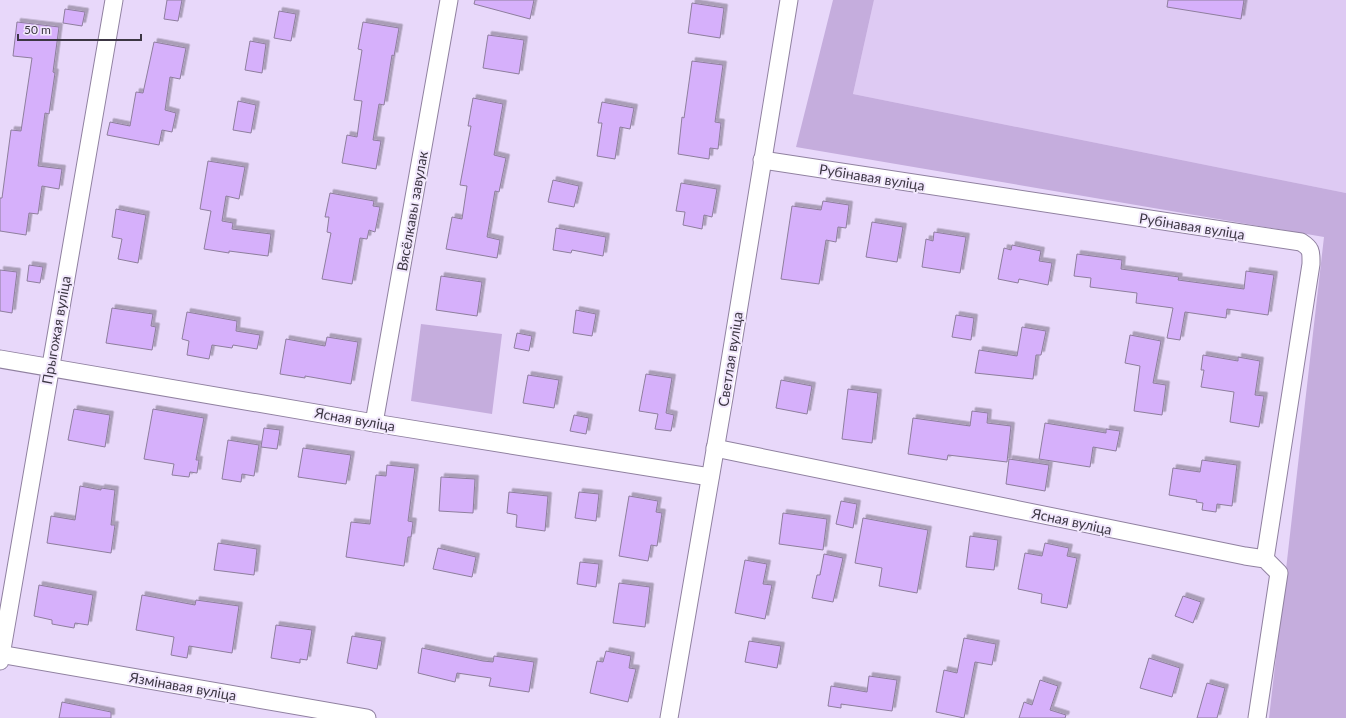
<svg xmlns="http://www.w3.org/2000/svg" width="1346" height="718" font-family="Lato,sans-serif">
<style>
.built{fill:#decaf3}
.green{fill:#c5addd}
.building{fill:#d6b0fb;stroke:#8e7e9d;filter:url(#shadow)}
.lines{fill:none;stroke-linecap:round;stroke-linejoin:round}
.minor-casing{stroke:#9081a0;stroke-width:19}
.minor{stroke:#fff;stroke-width:17}
.labels{text-anchor:middle;dominant-baseline:central;stroke-width:4;stroke-linejoin:round;paint-order:stroke}
.street-label{font-size:14px;fill:#3c3643;stroke:#f2e8fd}
</style>
<defs>
<filter id="shadow"><feDropShadow dx="3.5" dy="-3.5" stdDeviation="0" flood-color="#0004"/></filter>
</defs>
<rect width="100%" height="100%" fill="#e8d8fa"/>
<path class="built" d="M874 0H1346V193L853 94Z"/>
<g class="green">
<path d="M833 0H874L853 94 1346 193V718H1269L1324 237 796 147Z"/>
<path d="M421 324 502 334 492 414 411 401Z"/>
</g>
<g class="building">
<path d="M167 0H182L178 21 164 19Z"/>
<path d="M475 0H534L530 19 474 4Z"/>
<path d="M1168 0H1244L1241 19 1167 7Z"/>
<path d="M692 3 724 8 720 38 688 33Z"/>
<path d="M65 9 85 12 82 26 63 23Z"/>
<path d="M279 11 296 14 291 41 274 38Z"/>
<path d="M17 22 59 27 53 72 55 73 49 114 45 113 38 166 62 169 59 189 42 186 38 214 29 213 26 235 0 231V198H2L11 130 21 131 32 58 13 56Z"/>
<path d="M363 22 399 28 394 56 392 55 384 105 379 104 373 140 381 141 376 169 342 163 347 135 357 137 362 101 354 100 362 50 358 49Z"/>
<path d="M488 35 524 40 519 74 483 68Z"/>
<path d="M250 41 266 44 262 73 245 70Z"/>
<path d="M154 42 186 48 180 79 170 77 165 110 176 113 172 132 162 130 159 145 107 135 110 122 130 126 136 92 143 93Z"/>
<path d="M692 61 723 65 715 122 721 123 718 149 710 148 709 159 678 154 682 117 684 118Z"/>
<path d="M473 98 503 104 494 155 506 158 499 192 495 191 487 237 500 240 497 258 446 249 452 217 462 219 467 186 460 185 471 126H468Z"/>
<path d="M238 101 256 105 251 133 233 130Z"/>
<path d="M602 102 634 108 630 129 620 127 615 159 597 156 602 123H598Z"/>
<path d="M208 161 245 167 239 199 226 196 222 221 233 223 232 229 271 234 268 256 229 251V253L204 249 211 211 200 209Z"/>
<path d="M553 180 579 186 574 207 548 202Z"/>
<path d="M681 183 717 189 712 217 704 215 702 229 683 225 685 212 676 211Z"/>
<path d="M330 193 374 201 373 206 380 207 375 232 369 230 367 239 360 238 352 284 322 279 331 233 327 232 329 217H325Z"/>
<path d="M823 201 849 205 846 228 838 227 836 242 826 240 819 284 781 279 792 206 821 210Z"/>
<path d="M116 209 146 215 138 263 118 259 122 239 112 237Z"/>
<path d="M872 222 903 227 897 262 866 257Z"/>
<path d="M556 228 606 237 603 256 572 250 571 253 553 250Z"/>
<path d="M934 232 966 237 960 273 922 267 926 239 933 241Z"/>
<path d="M1012 245 1041 251 1039 261 1052 263 1048 285 1019 279 1018 283 998 279 1004 248 1011 250Z"/>
<path d="M1077 254 1122 260 1121 269 1179 277 1178 280 1244 289 1246 271 1274 275 1268 315 1227 309 1226 318 1185 312 1180 340 1167 338 1173 308 1136 303 1137 293 1090 287 1091 278 1074 276Z"/>
<path d="M29 265 43 267 40 283 27 281Z"/>
<path d="M0 270 17 272 12 313 0 311Z"/>
<path d="M441 276 482 282 477 316 436 310Z"/>
<path d="M112 308 153 314 151 326 156 327 152 350 106 343Z"/>
<path d="M576 310 596 314 592 336 573 333Z"/>
<path d="M187 312 237 321 236 331 260 335 257 349 233 345 232 348 212 345 209 359 187 355 189 341 182 339Z"/>
<path d="M956 315 974 318 971 340 952 337Z"/>
<path d="M1022 327 1046 331 1041 355H1036L1033 379 975 373 979 350 1017 356Z"/>
<path d="M517 333 532 336 529 351 514 348Z"/>
<path d="M1130 335 1161 341 1153 383 1166 385 1162 415 1134 411 1140 366 1125 363Z"/>
<path d="M327 337 358 342 351 384 305 376V378L280 374 286 339 325 346Z"/>
<path d="M1203 355 1238 361V357L1260 361 1255 395 1264 396 1259 427 1230 422 1234 392 1201 387 1204 370H1201Z"/>
<path d="M646 374 672 378 666 413 674 415 671 431 655 429 658 414 639 411Z"/>
<path d="M528 375 559 380 554 408 523 403Z"/>
<path d="M781 380 812 386 807 414 776 408Z"/>
<path d="M848 389 878 393 872 443 842 439Z"/>
<path d="M74 409 110 415 105 447 68 440Z"/>
<path d="M153 409 204 418 196 460H199L197 473 190 472 189 477 172 475 174 464 144 459Z"/>
<path d="M972 411 988 413 987 423 1011 426 1007 462 948 455 947 460 908 454 913 418 970 426Z"/>
<path d="M574 415 589 418 586 434 570 431Z"/>
<path d="M1045 423 1106 433V429L1120 431 1116 451 1093 447 1090 467 1039 459Z"/>
<path d="M264 428 280 430 277 449 261 447Z"/>
<path d="M228 440 259 445 254 476 242 474 241 482 222 479Z"/>
<path d="M303 448 351 455 346 484 298 477Z"/>
<path d="M1009 459 1049 465 1045 491 1006 484Z"/>
<path d="M1202 460 1237 465 1232 506 1217 504 1216 512 1202 510 1203 503 1196 502 1197 500 1169 495 1173 468 1200 472Z"/>
<path d="M387 465 415 468 408 521 413 522 411 537H408L404 566 346 557 351 522 370 524 376 475 386 476Z"/>
<path d="M441 477 475 479 473 513 439 511Z"/>
<path d="M80 486 101 490V488L115 490 111 525H115L111 553 47 543 51 516 75 520Z"/>
<path d="M509 492 548 496 545 531 516 527 517 515 507 513Z"/>
<path d="M579 492 599 494 596 521 575 518Z"/>
<path d="M629 496 658 501 656 512 662 513 657 546 651 545 648 561 619 556Z"/>
<path d="M841 501 857 504 853 528 836 524Z"/>
<path d="M783 513 827 519 823 550 779 544Z"/>
<path d="M863 518 928 530 917 593 879 586 882 568 855 563Z"/>
<path d="M970 536 998 540 994 570 966 567Z"/>
<path d="M218 543 257 549 254 575 214 570Z"/>
<path d="M1045 543 1069 548 1067 556 1077 558 1067 608 1041 603 1042 594 1018 589 1025 553 1042 556Z"/>
<path d="M438 548 476 557 472 577 433 569Z"/>
<path d="M824 554 843 558 833 602 812 598 817 575H820Z"/>
<path d="M745 560 767 564 763 584 772 585 765 619 735 613Z"/>
<path d="M580 562 599 564 596 587 577 584Z"/>
<path d="M619 583 650 587 645 627 613 623Z"/>
<path d="M39 585 93 595 88 625 75 623 74 628 52 624V620L34 616Z"/>
<path d="M142 595 195 605 196 600 239 606 232 653 189 646 187 658 171 655 174 637 136 630Z"/>
<path d="M1183 596 1201 602 1193 623 1175 616Z"/>
<path d="M276 625 312 630 307 660 300 659V663L271 658Z"/>
<path d="M352 636 382 641 377 669 347 663Z"/>
<path d="M964 638 996 644 992 665 975 662 964 718 936 712 944 670 957 673Z"/>
<path d="M749 641 781 646 777 668 745 662Z"/>
<path d="M422 648 483 661 493 662 494 656 534 662 529 692 489 686 491 678 457 673 455 682 418 673Z"/>
<path d="M606 651 631 656 629 668 636 669 628 702 590 693 597 661 603 662Z"/>
<path d="M1149 658 1180 668 1172 697 1140 688Z"/>
<path d="M869 676 897 680 892 711 841 704V708L828 706 831 686 867 692Z"/>
<path d="M1040 680 1058 686 1050 710 1066 715 1065 718H1019L1024 702 1032 705Z"/>
<path d="M1207 683 1225 688 1217 718H1197Z"/>
<path d="M62 702 111 712V718H59Z"/>
</g>
<g class="lines">
<g class="minor-casing">
<g id="minor">
<path d="M762 160 1301 242C1312 249 1311 252 1311 264L1265 559"/>
<path d="M0 359 374 423 710 477"/>
<path d="M374 423 449 0"/>
<path d="M715 448 1245 556 1265 559 1279 573 1257 718"/>
<path d="M0 654 367 718"/>
<path d="M0 661 114 0"/>
<path d="M669 718 724 398 789 0"/>
</g>
</g>
<use href="#minor" class="minor"/>
</g>
<g class="labels">
<g class="street-label">
<text transform="translate(872 177) rotate(9)">Рубінавая вуліца</text>
<text transform="translate(412 211) rotate(-80)">Вясёлкавы завулак</text>
<text transform="translate(1192 226) rotate(9)">Рубінавая вуліца</text>
<text transform="translate(56 330) rotate(-80)">Прыгожая вуліца</text>
<text transform="translate(730 359) rotate(-81)">Светлая вуліца</text>
<text transform="translate(355 419) rotate(10)">Ясная вуліца</text>
<text transform="translate(1072 521) rotate(12)">Ясная вуліца</text>
<text transform="translate(183 686) rotate(10)">Язмінавая вуліца</text>
</g>
</g>
<path d="M18 34v6h123v-6" fill="none" stroke="#3c3643" stroke-width="2"/>
<text x="24" y="34" font-size="12" fill="#3c3643" stroke="#f2e8fd" stroke-width="3" paint-order="stroke">50 m</text>
</svg>
